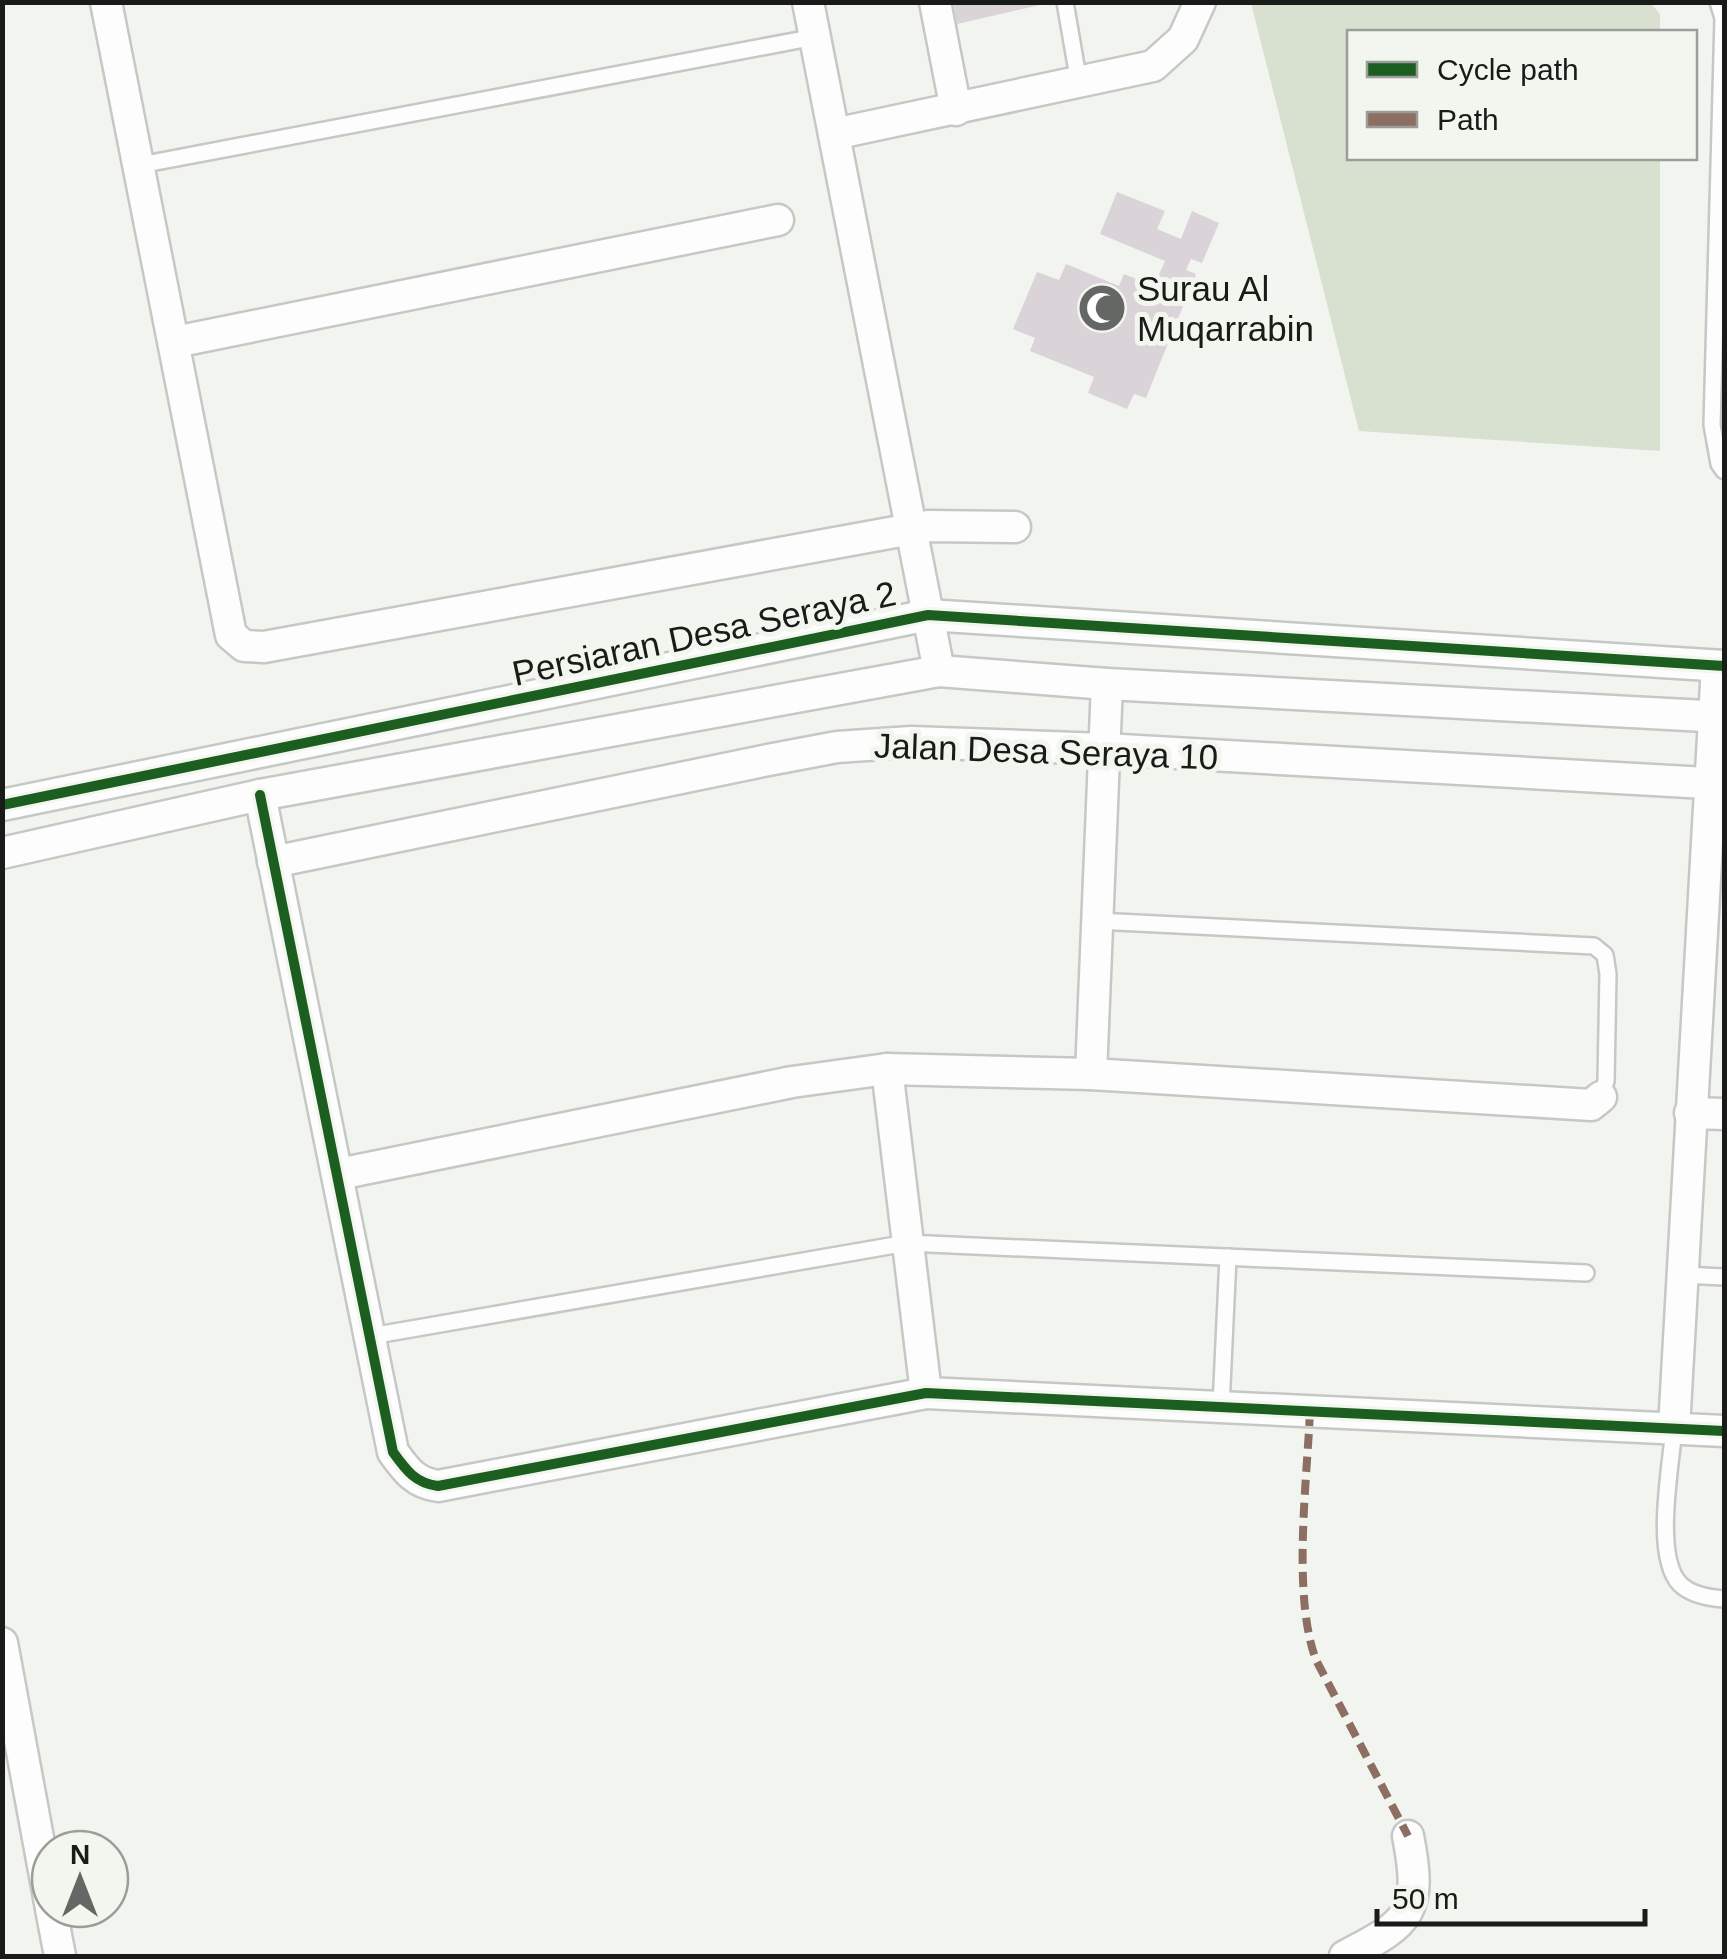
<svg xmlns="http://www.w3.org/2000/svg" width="1727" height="1959" font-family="Helvetica,sans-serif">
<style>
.green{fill:#d8e0d0}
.building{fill:#dad4d8}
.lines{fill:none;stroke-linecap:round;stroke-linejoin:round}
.lane-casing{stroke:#c6c8c5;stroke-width:20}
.street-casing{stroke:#c6c8c5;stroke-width:35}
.lane{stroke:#fdfdfd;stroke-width:15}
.street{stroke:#fdfdfd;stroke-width:30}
.quiet{stroke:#8d6e63;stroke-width:8;stroke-dasharray:15 8;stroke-linecap:butt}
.cycleway-casing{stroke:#f2f6ee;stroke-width:16}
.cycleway{stroke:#1b5e20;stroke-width:10}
.labels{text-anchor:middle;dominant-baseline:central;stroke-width:10;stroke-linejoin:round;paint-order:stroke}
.poi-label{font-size:35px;fill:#191b18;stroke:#f2f6ee;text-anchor:start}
.street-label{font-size:35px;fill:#191b18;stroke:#f2f6ee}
</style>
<rect width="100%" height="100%" fill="#f2f4f0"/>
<path class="green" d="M1251 3H1651L1660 14V32H1350V158H1660V451L1359 431Z"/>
<g class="building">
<path d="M953 2H1044V4L957 24Z"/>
<path d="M1117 192 1165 211 1157 229 1181 239 1192 211 1219 223 1202 263 1191 259 1186 270 1196 274 1146 398 1134 394 1127 409 1088 393 1094 377 1030 351 1035 338 1013 329 1037 272 1059 280 1066 264 1119 286 1124 274 1154 286 1165 261 1100 234Z"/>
</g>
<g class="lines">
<g class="lane-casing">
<g id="lane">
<path d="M1065 2 1079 83"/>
<path d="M1718 2 1723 18 1712 425 1719 464 1724 471"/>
<path d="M140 165 815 37"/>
<path d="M1097 921 1594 946 1605 955 1608 974 1606 1081 1601 1097"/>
<path d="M1683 1275 1724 1277"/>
<path d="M371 1336 907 1243 1586 1273"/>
<path d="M1221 1407 1228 1257"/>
<path d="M1674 1428C1671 1466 1653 1556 1680 1584 1691 1595 1710 1598 1724 1599"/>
</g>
</g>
<g class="street-casing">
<g id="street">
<path d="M106 2 231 635 244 646 264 647 928 526 1015 527"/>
<path d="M808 2 939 671"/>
<path d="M935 2 956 110"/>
<path d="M834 134 1153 66 1183 39 1200 2"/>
<path d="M175 342 778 220"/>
<path d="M260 795 393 1452C406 1470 415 1483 438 1486L926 1393 1724 1431"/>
<path d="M2 805 928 615 1724 666"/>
<path d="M2 853 260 795 939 671 1107 684 1724 717"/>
<path d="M273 862 768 760 837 747 911 742 1104 749 1724 784"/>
<path d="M887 1069 926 1393"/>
<path d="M1091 1074 1107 684"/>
<path d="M1690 1113 1724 1114"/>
<path d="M339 1174 792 1082 887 1069 1091 1074 1591 1105 1601 1097"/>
<path d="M1674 1428 1717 666"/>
<path d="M2 1643 50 1903"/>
<path d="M51 1909 60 1956"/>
<path d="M1345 1956C1410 1923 1423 1912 1408 1836"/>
</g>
</g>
<use href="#lane" class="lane"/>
<use href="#street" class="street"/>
<path class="quiet" d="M1310 1411C1307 1482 1292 1595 1316 1660L1408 1836"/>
<g class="cycleway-casing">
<g id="cycleway">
<path d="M260 795 393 1452C406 1470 415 1483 438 1486L926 1393 1724 1431"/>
<path d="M2 805 928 615 1724 666"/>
</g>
</g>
<use href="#cycleway" class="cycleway"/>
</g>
<defs>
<g id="mosque-disc" transform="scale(2.5)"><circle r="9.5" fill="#656764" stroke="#f2f6ee"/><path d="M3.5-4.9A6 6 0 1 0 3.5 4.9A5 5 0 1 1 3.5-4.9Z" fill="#fff"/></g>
</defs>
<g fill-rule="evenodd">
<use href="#mosque-disc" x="1102" y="308"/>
</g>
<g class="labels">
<g class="poi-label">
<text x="1137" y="288">Surau Al<tspan x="1137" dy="40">Muqarrabin</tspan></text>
</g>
<g class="street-label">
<text transform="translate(704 633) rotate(-12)">Persiaran Desa Seraya 2</text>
<text transform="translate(1046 751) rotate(2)">Jalan Desa Seraya 10</text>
</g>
</g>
<rect width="1727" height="1959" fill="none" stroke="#191b18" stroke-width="10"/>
<rect x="1347" y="30" width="350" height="130" fill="#f2f6ee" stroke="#9b9e98" stroke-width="2.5"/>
<rect x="1367" y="62" width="50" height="15" fill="#1b5e20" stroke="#9b9e98" stroke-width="2.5"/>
<text x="1437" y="80" font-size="30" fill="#191b18">Cycle path</text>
<rect x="1367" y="112" width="50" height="15" fill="#8d6e63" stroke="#9b9e98" stroke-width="2.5"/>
<text x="1437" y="130" font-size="30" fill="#191b18">Path</text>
<g transform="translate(80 1879)"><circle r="48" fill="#f2f6ee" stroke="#9b9e98" stroke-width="2.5"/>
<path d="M0-8L18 38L0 25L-18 38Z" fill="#656764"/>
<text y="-15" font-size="28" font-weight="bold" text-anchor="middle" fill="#191b18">N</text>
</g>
<path d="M1377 1909v15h268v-15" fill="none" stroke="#191b18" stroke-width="5"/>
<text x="1392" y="1909" font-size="30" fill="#191b18" stroke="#f2f6ee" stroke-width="8" paint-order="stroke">50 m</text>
</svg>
